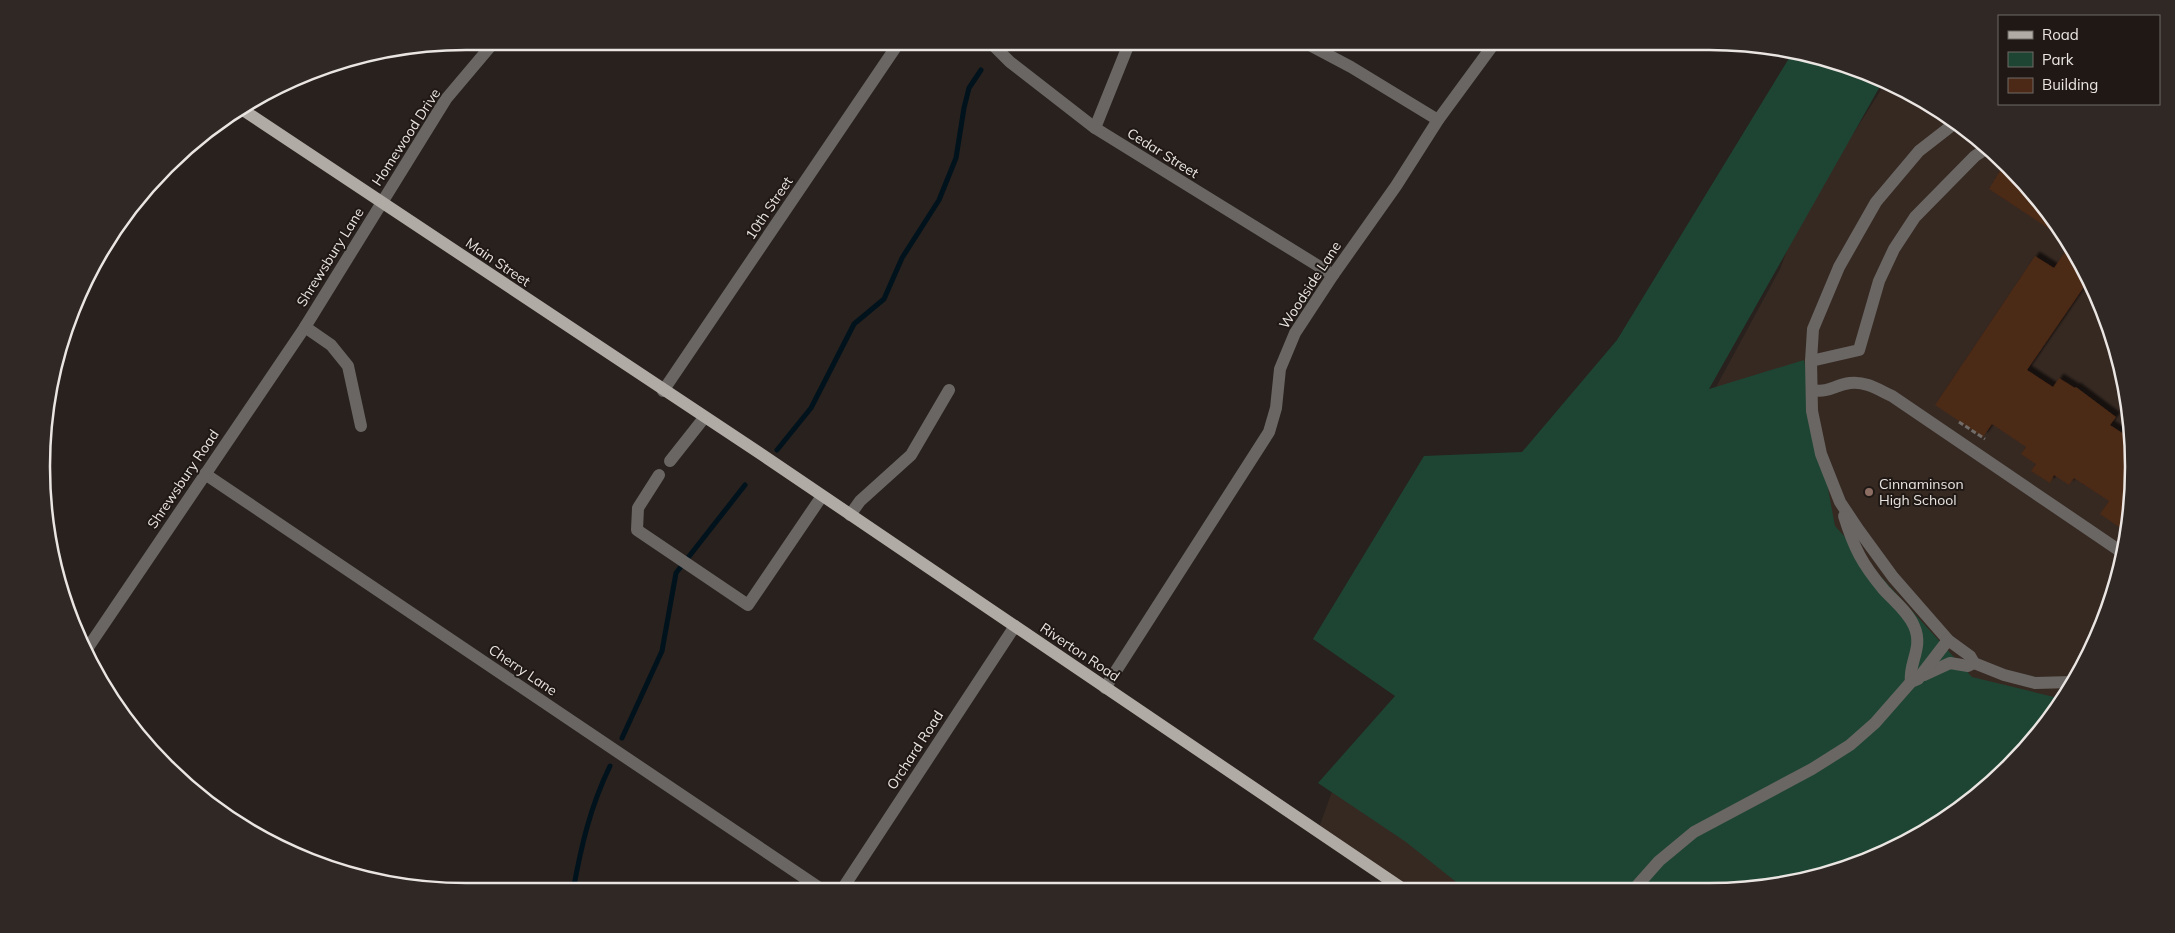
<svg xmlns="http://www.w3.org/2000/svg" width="2175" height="933" font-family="Mulish,sans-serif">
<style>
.built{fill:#362922}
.green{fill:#1e4533}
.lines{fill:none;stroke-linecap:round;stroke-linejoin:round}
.stream{stroke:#00121c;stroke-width:5}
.building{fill:#4b2916;filter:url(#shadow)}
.path{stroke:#726c68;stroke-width:3;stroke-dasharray:5 2.5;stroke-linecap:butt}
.minor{stroke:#6a6663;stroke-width:12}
.major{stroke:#b1aba5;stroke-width:12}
.education-dot{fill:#8d6e63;stroke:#1f1814;stroke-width:2}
.labels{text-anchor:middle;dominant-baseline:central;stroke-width:4;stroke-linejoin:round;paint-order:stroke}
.street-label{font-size:14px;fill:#eae5e2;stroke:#1f1814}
.poi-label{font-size:14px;fill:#eae5e2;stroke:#1f1814;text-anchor:start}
.rim{fill:none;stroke:#eae5e2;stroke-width:2.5}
</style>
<defs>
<filter id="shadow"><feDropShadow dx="4.5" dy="-4.5" stdDeviation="1" flood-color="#0009"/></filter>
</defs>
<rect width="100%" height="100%" fill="#28211d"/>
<path class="built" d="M1886 82 1921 98 1989 147 2046 208 2090 279 2119 357 2133 439 2130 522 2111 603 2062 703 1989 786 1764 888 1403 889 1318 830 1334 786 1709 400 1780 269 1799 219Z"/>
<path class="green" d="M1791 55 1845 64 1883 81 1709 389 1804 360 1835 526 1972 677 2054 697 2066 695 2062 703 1989 786 1871 859 1764 888 1465 889 1406 842 1318 783 1395 696 1313 639 1424 456 1522 452 1617 340Z"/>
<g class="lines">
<g class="stream">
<path d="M777 450 811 408 854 324 884 299 902 258 939 200 956 158 964 108 969 88 981 70"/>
<path d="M622 738 662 651 676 573 745 485"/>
<path d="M573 891C581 847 590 807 610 766"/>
</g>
</g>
<g class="building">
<path d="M2001 169 2010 175 2012 172 2046 208 2066 240 1989 189Z"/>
<path d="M2069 246 2090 278 2027 370 2053 387 2059 378 2075 388 2076 387 2116 417 2110 425 2133 440 2130 522 2128 533 2100 514 2109 501 2074 478 2069 485 2054 475 2050 483 2031 471 2036 464 2021 454 2026 447 1992 424 1983 437 1935 405 2035 256 2054 268Z"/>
</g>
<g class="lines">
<path class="path" d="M1959 422 1985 439"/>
<g class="minor">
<path d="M989 41 1010 62 1095 128 1333 275"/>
<path d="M1302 41 1351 67 1438 120"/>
<path d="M1955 123 1919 151 1876 202 1839 267 1813 329 1811 361 1812 411 1821 454 1840 502 1858 529 1893 577 1948 640 1970 656 1974 663 2004 675 2035 683 2072 682"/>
<path d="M1095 128 1130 41"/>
<path d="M305 327 331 345 348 366 361 426"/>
<path d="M1811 361 1859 350 1879 281 1894 249 1915 217 1975 156 1989 147"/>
<path d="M1812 390C1830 393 1834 385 1850 383 1866 381 1879 390 1892 396L2123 553"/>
<path d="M663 391 900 41"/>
<path d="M670 461 704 418"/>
<path d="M205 474 824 891"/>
<path d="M659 475 638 508 637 530 748 605 822 496"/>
<path d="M850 515 860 501 911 455 949 390"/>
<path d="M1844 516C1854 548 1862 564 1884 590 1894 601 1908 612 1914 626 1924 648 1908 663 1911 682"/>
<path d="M87 649 305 327 446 99 495 41"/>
<path d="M1924 675 1950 663 1968 666 1974 663"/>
<path d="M1105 688 1269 432 1276 408 1280 369 1295 333 1333 275 1396 186 1438 120 1496 41"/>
<path d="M1635 888 1659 861 1694 832 1812 769 1850 745 1875 723 1911 682 1918 679 1948 640"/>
<path d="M841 891 1015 626"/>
</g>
<path class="major" d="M240 108 761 454 1403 889"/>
</g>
<circle class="education-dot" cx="1869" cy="492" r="5"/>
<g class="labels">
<g class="street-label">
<text transform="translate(406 137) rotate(-57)">Homewood Drive</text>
<text transform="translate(1163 153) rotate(32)">Cedar Street</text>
<text transform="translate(769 208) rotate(-56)">10th Street</text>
<text transform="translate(330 257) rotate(-58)">Shrewsbury Lane</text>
<text transform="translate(498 262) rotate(34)">Main Street</text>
<text transform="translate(1310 285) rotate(-57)">Woodside Lane</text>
<text transform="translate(183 479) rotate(-56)">Shrewsbury Road</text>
<text transform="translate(1080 652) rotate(34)">Riverton Road</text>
<text transform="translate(523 670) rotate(34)">Cherry Lane</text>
<text transform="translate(915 750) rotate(-57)">Orchard Road</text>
</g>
<g class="poi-label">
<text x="1879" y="484">Cinnaminson<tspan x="1879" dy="16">High School</tspan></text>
</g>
</g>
<path d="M0 0H2175V933H0ZM466 50H1709A416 416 0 0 1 2125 466V467A416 416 0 0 1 1709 883H466A416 416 0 0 1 50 467V466A416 416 0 0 1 466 50Z" fill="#2f2824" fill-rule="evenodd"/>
<path class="rim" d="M466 50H1709A416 416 0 0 1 2125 466V467A416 416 0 0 1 1709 883H466A416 416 0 0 1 50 467V466A416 416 0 0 1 466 50Z"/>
<rect x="1998" y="15" width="162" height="90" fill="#1f1814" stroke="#706a66"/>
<rect x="2008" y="31" width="25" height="8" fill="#b1aba5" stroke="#706a66"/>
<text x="2042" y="40" font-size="15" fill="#eae5e2">Road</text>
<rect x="2008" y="52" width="25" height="15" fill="#1e4533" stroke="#706a66"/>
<text x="2042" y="65" font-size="15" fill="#eae5e2">Park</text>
<rect x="2008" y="78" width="25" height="15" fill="#4b2916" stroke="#706a66"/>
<text x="2042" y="90" font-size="15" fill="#eae5e2">Building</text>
</svg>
